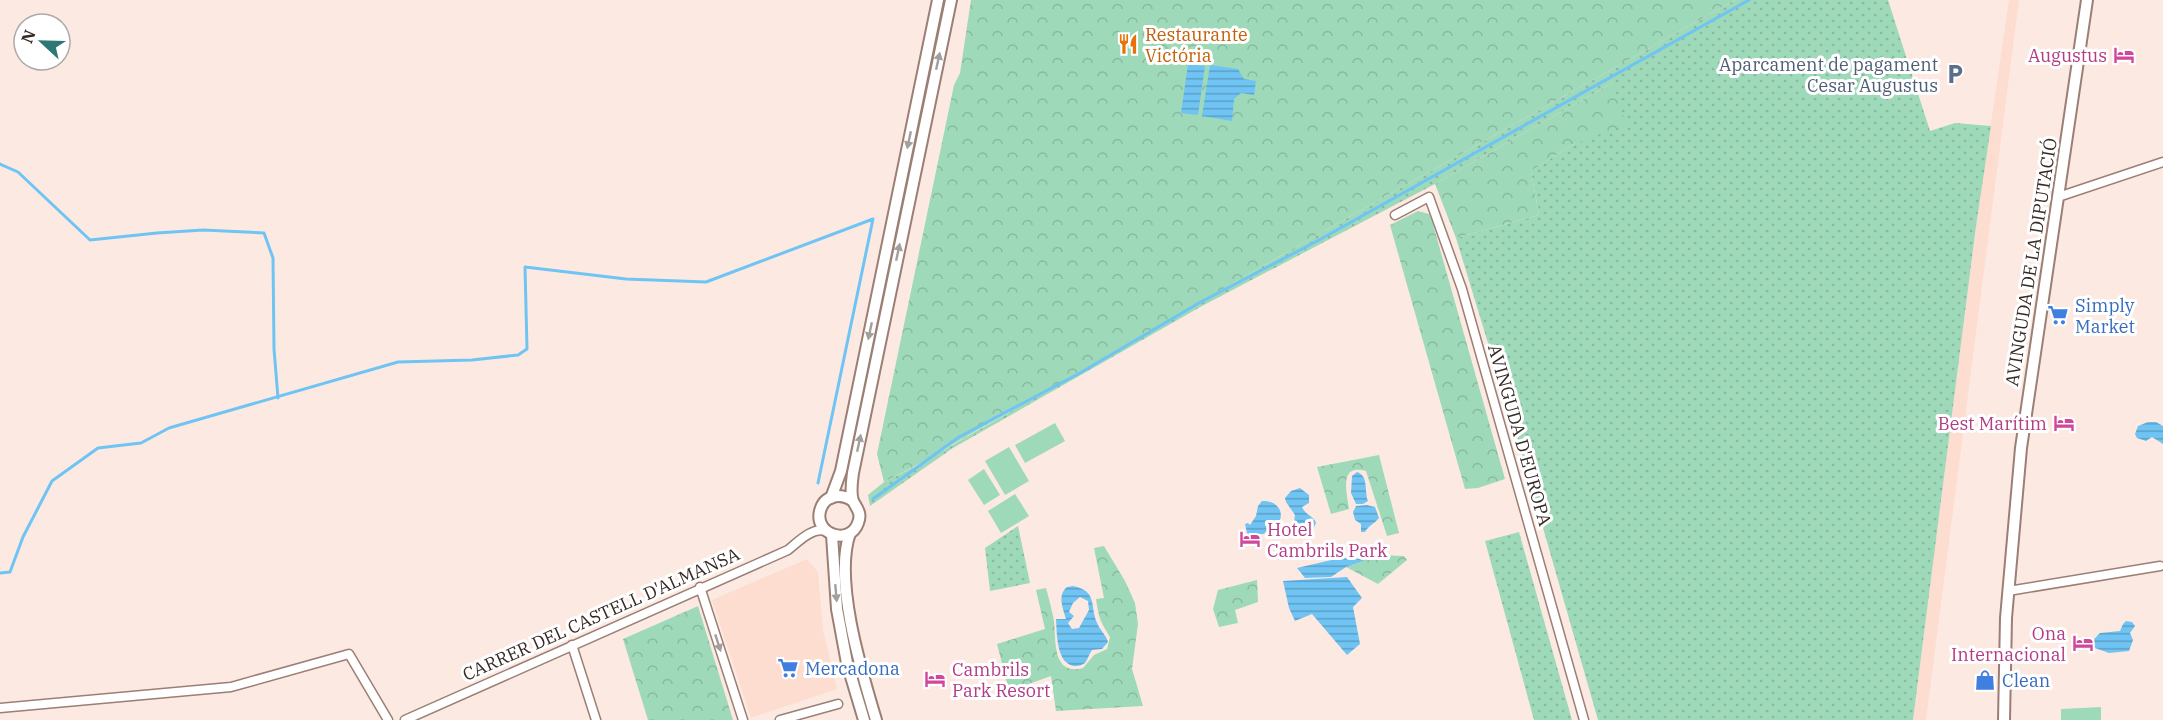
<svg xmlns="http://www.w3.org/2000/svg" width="2163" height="720" font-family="'IBM Plex Serif',serif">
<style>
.built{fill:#fcddd0}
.grass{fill:url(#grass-dots)}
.forest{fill:url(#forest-crowns)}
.pitch{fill:#9ed9b9}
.water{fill:url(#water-rules);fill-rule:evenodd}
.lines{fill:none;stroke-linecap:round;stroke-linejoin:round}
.stream{stroke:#6fc4f4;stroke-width:3}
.minor-casing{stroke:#9b7f74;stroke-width:11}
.tertiary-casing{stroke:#9b7f74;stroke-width:14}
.minor{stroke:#fff;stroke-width:8}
.tertiary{stroke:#fff;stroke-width:10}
.oneway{fill:#a49f9d}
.labels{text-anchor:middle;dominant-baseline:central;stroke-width:6;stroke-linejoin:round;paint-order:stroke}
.food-label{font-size:18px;fill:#c56008;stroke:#fff;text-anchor:start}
.hotel-label{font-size:18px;fill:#b23c85;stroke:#fff;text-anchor:end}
.service-label{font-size:18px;fill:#4e5e75;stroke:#fff;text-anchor:end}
.street-label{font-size:18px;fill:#352a25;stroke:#fff}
.shop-label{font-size:18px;fill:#366cbe;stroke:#fff;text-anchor:start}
</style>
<defs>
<pattern id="grass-dots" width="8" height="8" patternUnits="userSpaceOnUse" patternTransform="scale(1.5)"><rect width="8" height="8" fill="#9ed9b9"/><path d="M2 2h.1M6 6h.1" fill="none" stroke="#89ba9f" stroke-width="1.8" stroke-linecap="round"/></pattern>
<pattern id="forest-crowns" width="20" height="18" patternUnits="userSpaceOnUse" patternTransform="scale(1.5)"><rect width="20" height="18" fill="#9ed9b9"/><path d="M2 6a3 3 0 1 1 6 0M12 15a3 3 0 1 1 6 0" fill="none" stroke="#89ba9f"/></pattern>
<pattern id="water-rules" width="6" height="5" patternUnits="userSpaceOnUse" patternTransform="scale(1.5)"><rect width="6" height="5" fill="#6fc4f4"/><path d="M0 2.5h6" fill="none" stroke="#5c9fc5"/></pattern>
</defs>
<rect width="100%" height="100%" fill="#fceae2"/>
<g class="built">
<path d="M2009 0H2019L1926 720H1913L1976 226Z"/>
<path d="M807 559 818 572 823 630 837 689 751 718 712 600Z"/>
</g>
<g class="grass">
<path d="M1735 0H1888L1930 131 1955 123 1991 126 1976 226 1913 720H1598L1523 458 1456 238 1539 215 1531 171 1572 145 1595 135 1612 83 1435 184 1202 306 953 448 870 506 868 495 884 482 916 466 1301 244Z"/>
<path d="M1018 526 1030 583 990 591 985 548Z"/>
<path d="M1519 532 1572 720H1534L1485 541Z"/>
</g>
<g class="forest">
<path d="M971 0H1735L1301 244 915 466 884 482 877 454 954 85 960 73Z"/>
<path d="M1612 83 1626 124 1572 145 1531 171 1539 215 1456 238 1435 184Z"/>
<path d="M1418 211 1429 214 1432 221 1505 479 1478 488 1465 489 1390 225Z"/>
<path d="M1379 455 1399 533 1387 536 1366 471C1338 463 1347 493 1349 509L1331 514 1317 467Z"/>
<path d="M1104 546 1125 581 1135 603 1138 624 1132 669 1143 706 1056 711 1051 676 1009 691 997 644 1045 629 1036 590 1046 588C1049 599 1052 610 1054 621 1056 641 1052 676 1083 668L1094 655 1107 649 1110 637C1100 621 1099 618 1096 599L1104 598 1094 548Z"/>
<path d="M1375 555 1404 556 1407 560 1378 584 1346 567Z"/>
<path d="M1257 580 1258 602 1235 610 1238 623 1219 627 1213 609 1218 590Z"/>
<path d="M698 606 733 720H648L623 639Z"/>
</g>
<g class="pitch">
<path d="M1055 423 1065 441 1025 463 1015 445Z"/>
<path d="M1009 447 1029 481 1005 495 985 461Z"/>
<path d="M984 469 1000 495 984 505 968 480Z"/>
<path d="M1015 494 1029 516 1001 533 988 511Z"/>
<path d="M2101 707V720H2061V709Z"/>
</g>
<g class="water">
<path d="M1188 64 1205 66 1198 115 1181 113Z"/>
<path d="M1210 65 1238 69 1244 79 1256 81 1254 95 1241 93 1234 99 1232 121 1202 116Z"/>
<path d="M2148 422H2156L2163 426V444L2152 437 2146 441 2137 438 2135 434 2138 426Z"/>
<path d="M1357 472C1369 476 1364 490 1368 501L1363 504H1356L1351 493 1352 476Z"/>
<path d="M1300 488 1309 495V503L1302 507C1305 515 1313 515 1316 523L1313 529 1310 526 1306 528 1302 524 1298 529 1293 528 1295 515 1286 502 1285 498 1291 491Z"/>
<path d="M1262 501C1273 500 1284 508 1280 520L1272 524 1264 534H1258L1253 537 1247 533 1245 524 1248 523 1250 525 1256 516 1258 506Z"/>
<path d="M1367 505 1375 507 1379 518C1374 524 1368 526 1365 532H1361V524L1355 520 1353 512 1356 506Z"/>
<path d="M1340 558 1368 559 1346 567 1331 577 1305 578 1297 568Z"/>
<path d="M1347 577 1362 598 1353 607 1360 644 1347 655 1312 614 1295 621 1289 608 1283 581Z"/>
<path d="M1073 586C1099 591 1089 608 1098 625 1101 631 1106 635 1108 642L1102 649 1092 650C1089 654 1088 659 1085 663 1082 665 1079 666 1076 666 1056 666 1057 633 1056 619H1066C1063 608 1057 595 1067 587ZM1080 597 1088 601 1089 610 1079 628 1072 629 1068 623 1074 616 1069 612 1073 603Z"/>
<path d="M2126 621 2132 622 2135 626 2130 633 2133 640 2129 651 2109 653 2095 648C2091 641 2095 638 2100 633L2120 631 2123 624Z"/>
</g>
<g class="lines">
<g class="stream">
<path d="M0 164 18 172 90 240 157 233 203 230 264 233 273 258 274 349 278 398"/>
<path d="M873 499 959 437 1078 374 1199 303 1319 240 1749 0"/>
<path d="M0 573 10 572 23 537 52 481 98 448 141 443 169 428 398 362 472 360 518 355 527 349 525 267 626 279 706 282 873 219 818 483"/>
</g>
<g class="minor-casing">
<g id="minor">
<path d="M2058 197 2163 162"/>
<path d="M1395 215 1429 197 1462 289 1584 720"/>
<path d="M700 587 743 720"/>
<path d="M2008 591 2160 566"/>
<path d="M572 645 596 720"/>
<path d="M0 708 231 687 349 654 388 720"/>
<path d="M405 720 788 550C798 542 812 527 826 531"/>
<path d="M780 720 838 704"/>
</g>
</g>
<g class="tertiary-casing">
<g id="tertiary">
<path d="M831 498 841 471 938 0"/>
<path d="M853 501C841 492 824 495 820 511 814 535 850 546 858 523 862 513 857 509 853 501 850 493 852 481 853 473L951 0"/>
<path d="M850 533C833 580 862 673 876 720"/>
<path d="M832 535 837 609 847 663 864 720"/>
<path d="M2004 720 2006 618 2021 448 2087 0"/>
</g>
</g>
<use href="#minor" class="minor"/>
<use href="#tertiary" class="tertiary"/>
</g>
<defs><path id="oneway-solid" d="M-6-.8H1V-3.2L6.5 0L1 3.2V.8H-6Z" transform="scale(1.5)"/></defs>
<g class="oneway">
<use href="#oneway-solid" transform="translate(938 61) rotate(-78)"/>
<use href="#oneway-solid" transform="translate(909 140) rotate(102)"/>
<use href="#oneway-solid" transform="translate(898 252) rotate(-78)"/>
<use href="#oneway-solid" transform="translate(870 331) rotate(102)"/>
<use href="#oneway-solid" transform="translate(859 443) rotate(-78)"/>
<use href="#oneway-solid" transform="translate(836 593) rotate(85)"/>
<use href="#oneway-solid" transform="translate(718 643) rotate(72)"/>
</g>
<defs>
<g id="restaurant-bare" transform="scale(1.62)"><path d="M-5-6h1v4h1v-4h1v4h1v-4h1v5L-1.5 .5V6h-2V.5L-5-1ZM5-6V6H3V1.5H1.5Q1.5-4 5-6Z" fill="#e8710a" stroke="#fff" stroke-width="2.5" paint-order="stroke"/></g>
<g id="hotel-bare" transform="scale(1.62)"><path d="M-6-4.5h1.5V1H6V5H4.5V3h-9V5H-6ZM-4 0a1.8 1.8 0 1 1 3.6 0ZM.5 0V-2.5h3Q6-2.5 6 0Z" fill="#d1479c" stroke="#fff" stroke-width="2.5" paint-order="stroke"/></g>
<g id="parking-bare" transform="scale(1.62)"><path d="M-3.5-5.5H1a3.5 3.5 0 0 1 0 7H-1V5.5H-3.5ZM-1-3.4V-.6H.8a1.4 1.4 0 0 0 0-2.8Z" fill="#5c6f8a" stroke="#fff" stroke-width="2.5" paint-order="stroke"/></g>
<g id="supermarket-bare" transform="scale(1.62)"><path d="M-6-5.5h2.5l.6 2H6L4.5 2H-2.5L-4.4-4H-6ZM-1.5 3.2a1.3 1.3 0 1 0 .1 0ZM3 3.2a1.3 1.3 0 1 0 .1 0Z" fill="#3f7fe0" stroke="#fff" stroke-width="2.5" paint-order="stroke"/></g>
<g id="shop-bare" transform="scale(1.62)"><path d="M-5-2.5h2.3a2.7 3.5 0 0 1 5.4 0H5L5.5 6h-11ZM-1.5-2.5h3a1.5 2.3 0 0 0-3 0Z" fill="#3f7fe0" stroke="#fff" stroke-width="2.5" paint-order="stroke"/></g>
</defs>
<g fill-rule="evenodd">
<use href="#restaurant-bare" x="1128" y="44"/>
<use href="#hotel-bare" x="2124" y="55"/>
<use href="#parking-bare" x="1955" y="74"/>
<use href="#supermarket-bare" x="2058" y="315"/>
<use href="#hotel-bare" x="2064" y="423"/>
<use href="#hotel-bare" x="1250" y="539"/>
<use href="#hotel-bare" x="2083" y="643"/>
<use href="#supermarket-bare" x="788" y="668"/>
<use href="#hotel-bare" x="935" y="679"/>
<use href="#shop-bare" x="1985" y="680"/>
</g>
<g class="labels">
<g class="food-label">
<text x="1145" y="34">Restaurante<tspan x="1145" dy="21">Victória</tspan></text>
</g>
<g class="hotel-label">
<text x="2107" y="55">Augustus</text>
<text x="2047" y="423">Best Marítim</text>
<text x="1267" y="529" text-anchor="start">Hotel<tspan x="1267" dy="21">Cambrils Park</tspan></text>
<text x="2066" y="633">Ona<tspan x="2066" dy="21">Internacional</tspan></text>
<text x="952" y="669" text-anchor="start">Cambrils<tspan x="952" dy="21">Park Resort</tspan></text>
</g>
<g class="service-label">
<text x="1938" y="64">Aparcament de pagament<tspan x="1938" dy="21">Cesar Augustus</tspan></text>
</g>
<g class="street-label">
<text transform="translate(2031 262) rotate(-81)">AVINGUDA DE LA DIPUTACIÓ</text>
<text transform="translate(1520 435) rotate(74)">AVINGUDA D'EUROPA</text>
<text transform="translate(601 614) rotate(-24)">CARRER DEL CASTELL D'ALMANSA</text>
</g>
<g class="shop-label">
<text x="2075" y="305">Simply<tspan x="2075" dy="21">Market</tspan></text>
<text x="805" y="668">Mercadona</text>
<text x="2002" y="680">Clean</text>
</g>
</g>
<g transform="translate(42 42) rotate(292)"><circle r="28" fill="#ffffff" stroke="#aeaaa8" stroke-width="1.5"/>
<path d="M0-4.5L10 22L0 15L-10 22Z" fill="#2d7777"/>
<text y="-9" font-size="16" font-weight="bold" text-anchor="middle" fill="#352a25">N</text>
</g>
</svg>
